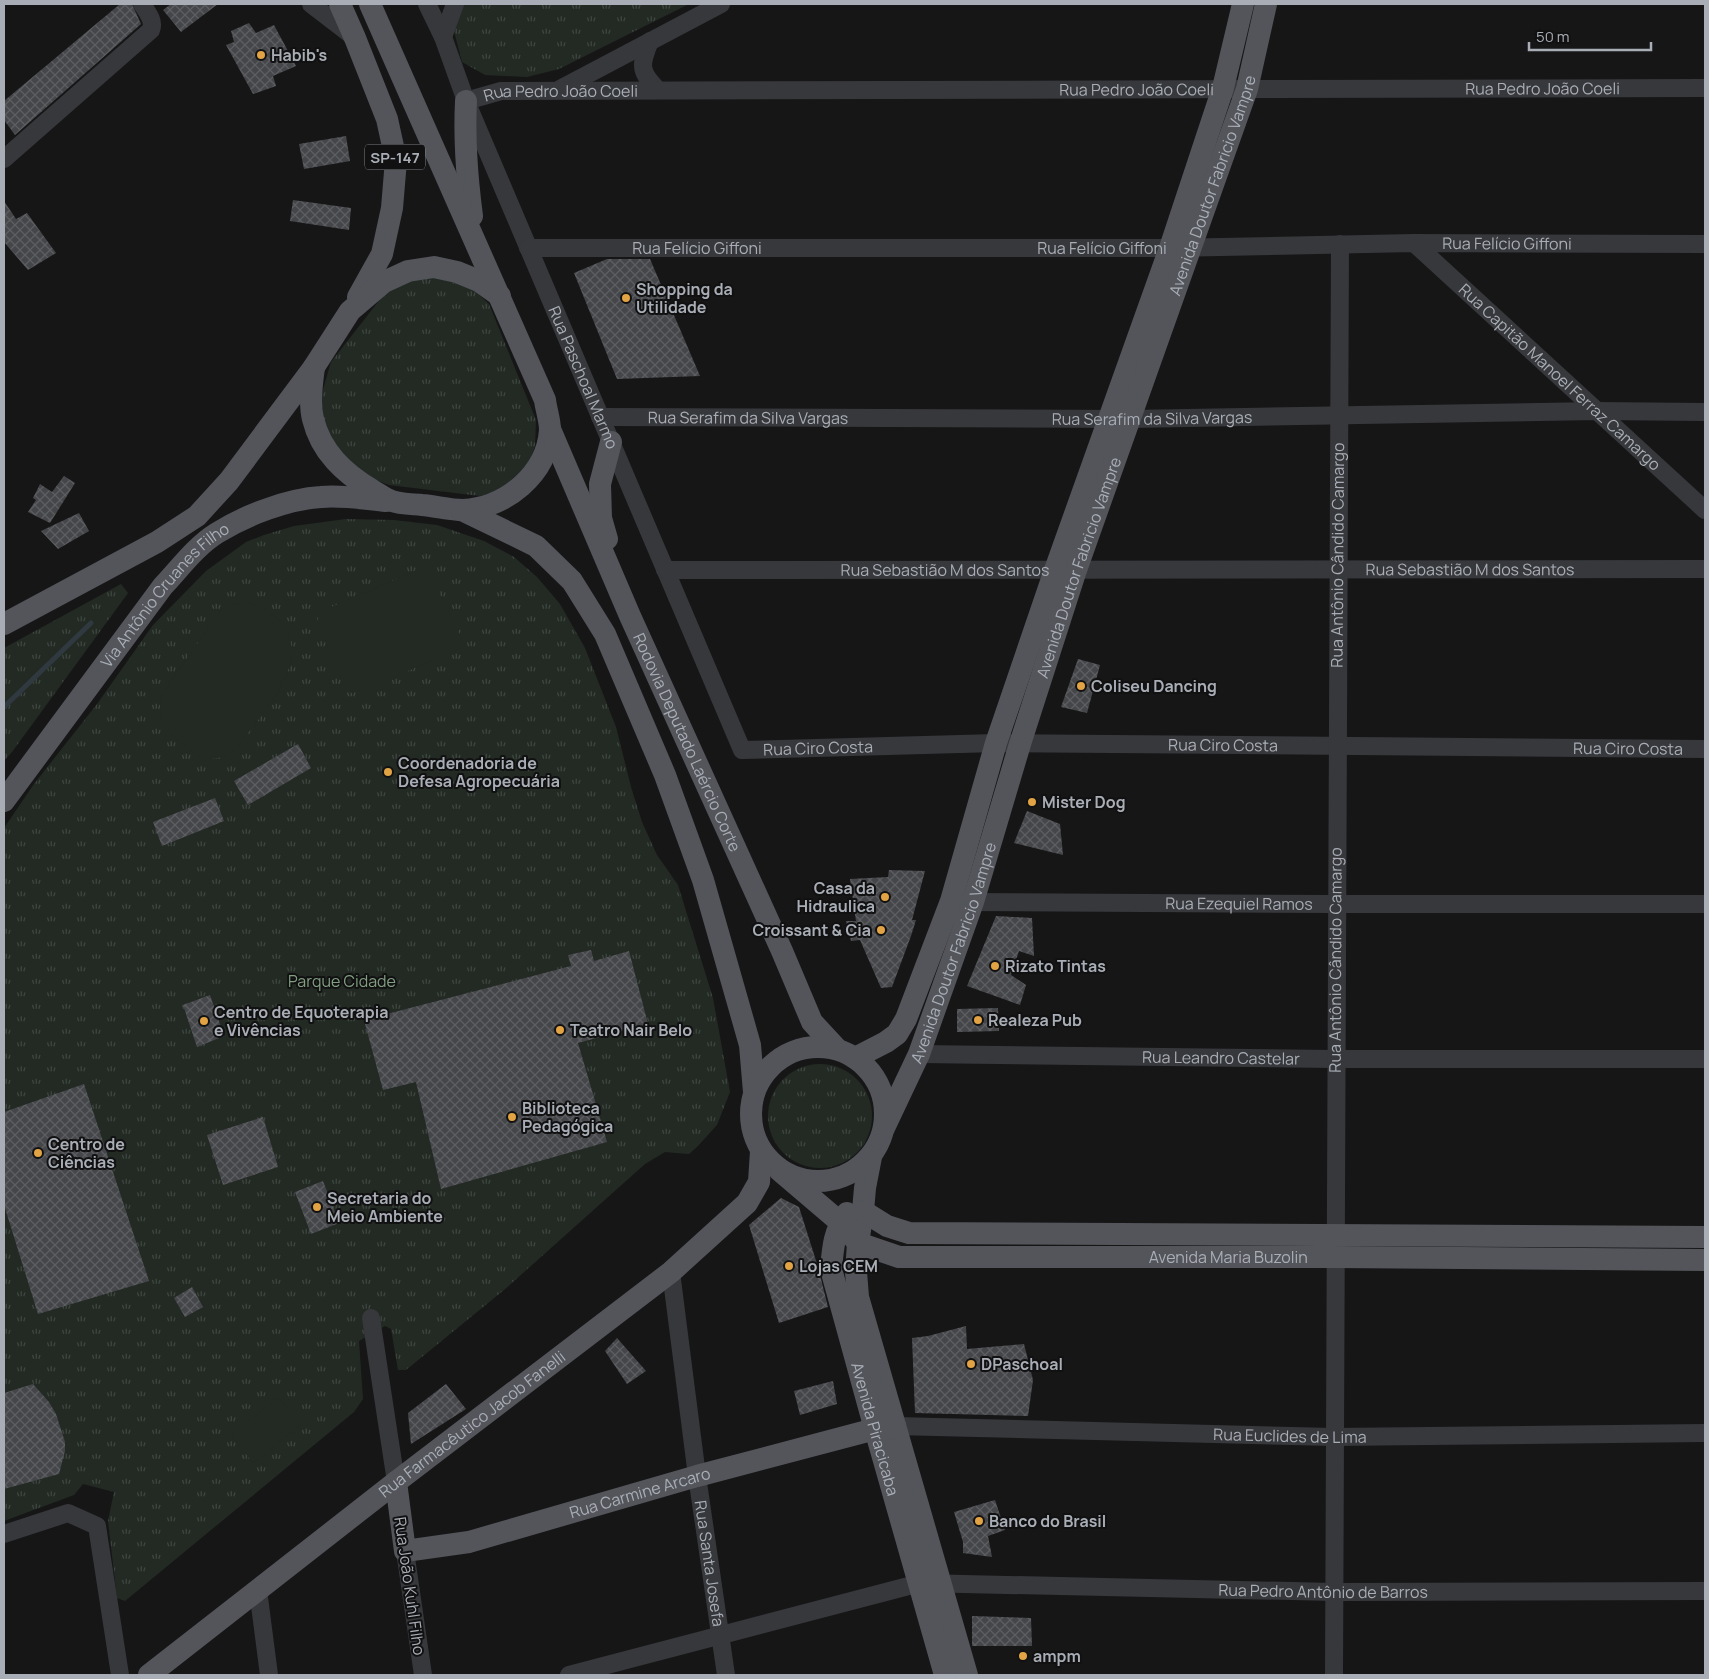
<svg xmlns="http://www.w3.org/2000/svg" width="1709" height="1679" font-family="Manrope,sans-serif">
<style>
.grass{fill:url(#grass-tufts)}
.garden{fill:#222a23}
.lines{fill:none;stroke-linecap:round;stroke-linejoin:round}
.stream{stroke:#30393f;stroke-width:5}
.building{fill:url(#building-cross-hatch)}
.minor{stroke:#37383c;stroke-width:18}
.major{stroke:#53555b;stroke-width:22}
.poi-dot{fill:#e1a344;stroke:#111112;stroke-width:2}
.labels{text-anchor:middle;dominant-baseline:central;stroke-width:4;stroke-linejoin:round;paint-order:stroke}
.shield{fill:#111112;stroke:#7b7f85;stroke-width:1}
.shield-label{font-size:15px;font-weight:bold;fill:#a9aeb6}
.poi-label{font-size:16px;font-weight:bold;fill:#a9aeb6;stroke:#111112;text-anchor:start}
.street-label{font-size:16px;fill:#a9aeb6;stroke:#111112}
.park-label{font-size:16px;fill:#829f82;stroke:#111112}
</style>
<defs>
<pattern id="grass-tufts" width="24" height="20" patternUnits="userSpaceOnUse" patternTransform="scale(1.25)"><rect width="24" height="20" fill="#222a23"/><path d="M3 7l-1-3M5 7V3M7 7l1-3M15 17l-1-3M17 17v-4M19 17l1-3" fill="none" stroke="#3f4641"/></pattern>
<pattern id="building-cross-hatch" width="8" height="8" patternUnits="userSpaceOnUse" patternTransform="scale(1.25)"><rect width="8" height="8" fill="#45464a"/><path d="M0 0l8 8M0 8l8-8" fill="none" stroke="#5d5e62"/></pattern>
</defs>
<rect width="100%" height="100%" fill="#161617"/>
<g class="grass">
<path d="M461 4H689L559 69 527 77 485 75 462 62 454 31Z"/>
<path d="M435 276 473 289 489 304 536 420 535 446 529 463 500 491 480 496 389 485 367 477 344 462 321 416 322 393 331 362 389 288 409 280Z"/>
<path d="M346 519 394 520 437 525 484 541 514 557 537 577 560 604 585 648 616 727 631 787 642 822 657 855 678 885 713 998 730 1092 717 1125 697 1147 689 1154 665 1152 645 1164 504 1290 406 1370H398L391 1329 385 1326 359 1341 363 1399 354 1412 125 1601 117 1598 108 1521 114 1492 83 1484 74 1495 4 1521V828L34 784 97 704 153 625 206 571 246 542 264 535 294 526Z"/>
<path d="M121 584 128 593 12 752 4 761V648Z"/>
<circle cx="820" cy="1116" r="52"/>
</g>
<g class="garden">
<path d="M417 570H425L430 575 462 639 459 649 382 682 351 693 343 685 318 621V615L322 611Z"/>
<path d="M246 603C263 606 274 613 284 627 312 666 255 722 232 753 223 757 214 760 205 758 190 754 166 732 162 718 159 710 160 703 161 695L222 609 232 604Z"/>
<path d="M279 1397 301 1425 253 1463 231 1435Z"/>
</g>
<g class="lines">
<path class="stream" d="M4 707 91 623"/>
</g>
<g class="building">
<path d="M120 4H132L141 24 15 135 4 120V101Z"/>
<path d="M171 4H218L181 32 163 10Z"/>
<path d="M249 23 256 33 274 25 296 66 273 76 276 86 253 94 226 45 234 42 231 31Z"/>
<path d="M346 136 350 161 304 169 299 144Z"/>
<path d="M293 200 351 208 349 230 290 221Z"/>
<path d="M4 201 16 219 27 213 56 253 28 270 4 242Z"/>
<path d="M607 259H650L700 376 617 379 574 273Z"/>
<path d="M64 476 75 483 50 523 28 512 36 500 33 498 40 484 52 492Z"/>
<path d="M79 513 89 531 58 549 41 531Z"/>
<path d="M1078 659 1100 665 1087 713 1061 707Z"/>
<path d="M298 744 311 768 248 805 234 781Z"/>
<path d="M215 798 224 821 162 846 153 822Z"/>
<path d="M1027 811 1060 824 1063 855 1014 843Z"/>
<path d="M889 870 925 871 912 920H916L911 936 892 987 881 988 860 940 851 941 846 921H856L850 879 888 877Z"/>
<path d="M996 916 1032 918 1034 956 1019 951 1011 975 1026 985 1020 1005 967 986Z"/>
<path d="M591 950 594 961 629 951 648 1024 578 1043 607 1142 441 1189 416 1082 383 1090 364 1020 571 966 568 955Z"/>
<path d="M210 995 224 1036 197 1047 183 1005Z"/>
<path d="M998 1008 999 1031 957 1032V1009Z"/>
<path d="M84 1084 149 1281 38 1314 4 1205V1112Z"/>
<path d="M263 1117 278 1167 223 1185 207 1135Z"/>
<path d="M323 1181 339 1223 311 1234 295 1192Z"/>
<path d="M781 1198 799 1207 818 1267 828 1307 779 1323 749 1225Z"/>
<path d="M192 1287 203 1307 185 1317 174 1298Z"/>
<path d="M966 1326 967 1349 1024 1344 1033 1380 1028 1416 915 1413 912 1338 928 1336Z"/>
<path d="M617 1338 646 1371 627 1384 605 1351Z"/>
<path d="M833 1381 837 1404 800 1415 794 1391Z"/>
<path d="M33 1384 49 1402 56 1414 65 1442V1451L59 1474 4 1489V1393Z"/>
<path d="M446 1384 466 1409 411 1444 408 1413Z"/>
<path d="M995 1500 1005 1530 988 1536 992 1557 963 1553V1542L954 1512Z"/>
<path d="M972 1616 1031 1618 1032 1646H972Z"/>
</g>
<g class="lines">
<g class="minor">
<path d="M311 4 354 37"/>
<path id="s1" d="M427 4 443 37 466 101 742 750 996 743 1705 749"/>
<path d="M443 37 455 4"/>
<path d="M650 41C640 65 639 71 658 90"/>
<path d="M560 89 721 4"/>
<path id="s2" d="M466 101 501 91 1705 88"/>
<path d="M4 159 151 30C155 21 147 12 142 4"/>
<path id="s3" d="M1414 243 1705 510"/>
<path id="s4" d="M528 248H1170L1414 243 1705 244"/>
<path id="s5" d="M600 417 1130 419 1597 411 1705 412"/>
<path id="s6" d="M665 570 1705 569"/>
<path id="s7" d="M961 902 1334 904H1705"/>
<path id="s8" d="M919 1054 1333 1059H1705"/>
<path id="s9" d="M671 1272 697 1476 726 1675"/>
<path d="M371 1318 396 1482"/>
<path id="s10" d="M895 1426 1333 1437 1705 1433"/>
<path d="M4 1534 68 1513 97 1526 120 1675"/>
<path d="M405 1551 423 1675"/>
<path d="M258 1590 269 1675"/>
<path id="s11" d="M569 1675 920 1583 1334 1592 1705 1591"/>
<path id="s12" d="M1334 1675C1334 1198 1335 721 1340 244"/>
</g>
<g class="major">
<path d="M340 4 355 38 387 119 396 160 392 208 382 254 358 297"/>
<path d="M466 101C464 140 467 178 472 216"/>
<path d="M314 367C312 383 309 403 313 419 321 452 344 473 372 490 378 493 385 499 392 501 400 504 412 504 422 505 435 506 450 510 463 510 506 508 547 474 550 430 550 420 546 409 545 400L370 4"/>
<path id="s13" d="M550 429 630 616 782 951 812 1022 837 1049"/>
<path d="M462 510 536 546 572 581 605 634 665 775 703 880 750 1045 754 1092"/>
<path d="M607 539 601 518 600 484 611 442"/>
<path d="M4 624 157 542 197 516 229 481 314 367 350 311 384 282 408 271 434 267 457 272 479 281 500 296"/>
<path id="s14" d="M4 801 163 586C180 568 196 546 217 533 246 515 288 499 321 497 342 495 365 499 386 501"/>
<circle cx="818" cy="1114" r="67"/>
<path d="M855 1058 886 1042 897 1034 906 1019 951 901 996 743 1055 570 1170 248 1223 88 1243 4"/>
<path id="s15" d="M884 1128 919 1054 973 902 1020 744 1076 570 1247 89 1266 4"/>
<path d="M871 1157 865 1188 863 1211 858 1243 856 1272 858 1297 967 1675"/>
<path id="s16" d="M780 1171 841 1223 858 1243 899 1257H1333L1705 1260"/>
<path d="M863 1211 887 1226 909 1233 1705 1237"/>
<path id="s17" d="M847 1213C834 1232 833 1246 831 1269L875 1429 945 1675"/>
<path id="s18" d="M396 1482 405 1551 469 1542 697 1476 875 1429 895 1426"/>
<path id="s19" d="M149 1675 396 1482 671 1272 747 1203 759 1182 761 1151"/>
</g>
</g>
<g class="poi-dot">
<circle cx="261" cy="55" r="5"/>
<circle cx="626" cy="298" r="5"/>
<circle cx="1081" cy="686" r="5"/>
<circle cx="388" cy="772" r="5"/>
<circle cx="1032" cy="802" r="5"/>
<circle cx="885" cy="897" r="5"/>
<circle cx="881" cy="930" r="5"/>
<circle cx="995" cy="966" r="5"/>
<circle cx="978" cy="1020" r="5"/>
<circle cx="204" cy="1021" r="5"/>
<circle cx="560" cy="1030" r="5"/>
<circle cx="512" cy="1117" r="5"/>
<circle cx="38" cy="1153" r="5"/>
<circle cx="317" cy="1207" r="5"/>
<circle cx="789" cy="1266" r="5"/>
<circle cx="971" cy="1364" r="5"/>
<circle cx="979" cy="1521" r="5"/>
<circle cx="1023" cy="1656" r="5"/>
</g>
<g class="labels">
<rect class="shield" x="365" y="144.5" width="60" height="25" rx="4"/>
<g class="shield-label">
<text x="395" y="157">SP-147</text>
</g>
<g class="poi-label">
<text x="271" y="55">Habib's</text>
<text x="636" y="289">Shopping da<tspan x="636" dy="18">Utilidade</tspan></text>
<text x="1091" y="686">Coliseu Dancing</text>
<text x="398" y="763">Coordenadoria de<tspan x="398" dy="18">Defesa Agropecuária</tspan></text>
<text x="1042" y="802">Mister Dog</text>
<text x="875" y="888" text-anchor="end">Casa da<tspan x="875" dy="18">Hidraulica</tspan></text>
<text x="871" y="930" text-anchor="end">Croissant &amp; Cia</text>
<text x="1005" y="966">Rizato Tintas</text>
<text x="214" y="1012">Centro de Equoterapia<tspan x="214" dy="18">e Vivências</tspan></text>
<text x="988" y="1020">Realeza Pub</text>
<text x="570" y="1030">Teatro Nair Belo</text>
<text x="522" y="1108">Biblioteca<tspan x="522" dy="18">Pedagógica</tspan></text>
<text x="48" y="1144">Centro de<tspan x="48" dy="18">Ciências</tspan></text>
<text x="327" y="1198">Secretaria do<tspan x="327" dy="18">Meio Ambiente</tspan></text>
<text x="799" y="1266">Lojas CEM</text>
<text x="981" y="1364">DPaschoal</text>
<text x="989" y="1521">Banco do Brasil</text>
<text x="1033" y="1656">ampm</text>
</g>
<g class="street-label">
<text stroke="none"><textPath href="#s2" startOffset="672">Rua Pedro João Coeli</textPath></text>
<text stroke="none"><textPath href="#s2" startOffset="1078">Rua Pedro João Coeli</textPath></text>
<text stroke="none"><textPath href="#s2" startOffset="96">Rua Pedro João Coeli</textPath></text>
<text stroke="none"><textPath href="#s15" startOffset="999">Avenida Doutor Fabricio Vampre</textPath></text>
<text stroke="none"><textPath href="#s4" startOffset="979">Rua Felício Giffoni</textPath></text>
<text stroke="none"><textPath href="#s4" startOffset="169">Rua Felício Giffoni</textPath></text>
<text stroke="none"><textPath href="#s4" startOffset="574">Rua Felício Giffoni</textPath></text>
<text stroke="none"><textPath href="#s3" startOffset="198">Rua Capitão Manoel Ferraz Camargo</textPath></text>
<text stroke="none"><textPath href="#s1" startOffset="405">Rua Paschoal Marmo</textPath></text>
<text stroke="none"><textPath href="#s5" startOffset="148">Rua Serafim da Silva Vargas</textPath></text>
<text stroke="none"><textPath href="#s5" startOffset="552">Rua Serafim da Silva Vargas</textPath></text>
<text stroke="none"><textPath href="#s12" startOffset="1120">Rua Antônio Cândido Camargo</textPath></text>
<text stroke="none"><textPath href="#s15" startOffset="594">Avenida Doutor Fabricio Vampre</textPath></text>
<text stroke="none"><textPath href="#s6" startOffset="280">Rua Sebastião M dos Santos</textPath></text>
<text stroke="none"><textPath href="#s6" startOffset="805">Rua Sebastião M dos Santos</textPath></text>
<text stroke="none"><textPath href="#s14" startOffset="262">Via Antônio Cruanes Filho</textPath></text>
<text stroke="none"><textPath href="#s13" startOffset="342">Rodovia Deputado Laércio Corte</textPath></text>
<text stroke="none"><textPath href="#s1" startOffset="1291">Rua Ciro Costa</textPath></text>
<text stroke="none"><textPath href="#s1" startOffset="886">Rua Ciro Costa</textPath></text>
<text stroke="none"><textPath href="#s1" startOffset="1696">Rua Ciro Costa</textPath></text>
<text stroke="none"><textPath href="#s7" startOffset="278">Rua Ezequiel Ramos</textPath></text>
<text stroke="none"><textPath href="#s15" startOffset="189">Avenida Doutor Fabricio Vampre</textPath></text>
<text stroke="none"><textPath href="#s12" startOffset="715">Rua Antônio Cândido Camargo</textPath></text>
<text stroke="none"><textPath href="#s8" startOffset="302">Rua Leandro Castelar</textPath></text>
<text stroke="none"><textPath href="#s16" startOffset="479">Avenida Maria Buzolin</textPath></text>
<text stroke="none"><textPath href="#s19" startOffset="409">Rua Farmacêutico Jacob Fanelli</textPath></text>
<text stroke="none"><textPath href="#s17" startOffset="225">Avenida Piracicaba</textPath></text>
<text stroke="none"><textPath href="#s10" startOffset="395">Rua Euclides de Lima</textPath></text>
<text stroke="none"><textPath href="#s18" startOffset="312">Rua Carmine Arcaro</textPath></text>
<text stroke="none"><textPath href="#s9" startOffset="294">Rua Santa Josefa</textPath></text>
<text transform="translate(410 1586) rotate(82)">Rua João Kuhl Filho</text>
<text stroke="none"><textPath href="#s11" startOffset="766">Rua Pedro Antônio de Barros</textPath></text>
</g>
<g class="park-label">
<text x="342" y="981">Parque Cidade</text>
</g>
</g>
<rect width="1709" height="1679" fill="none" stroke="#a9aeb6" stroke-width="10"/>
<path d="M1529 42v8h122v-8" fill="none" stroke="#a9aeb6" stroke-width="2.5"/>
<text x="1536" y="42" font-size="15" fill="#a9aeb6" stroke="#111112" stroke-width="4" paint-order="stroke">50 m</text>
</svg>
